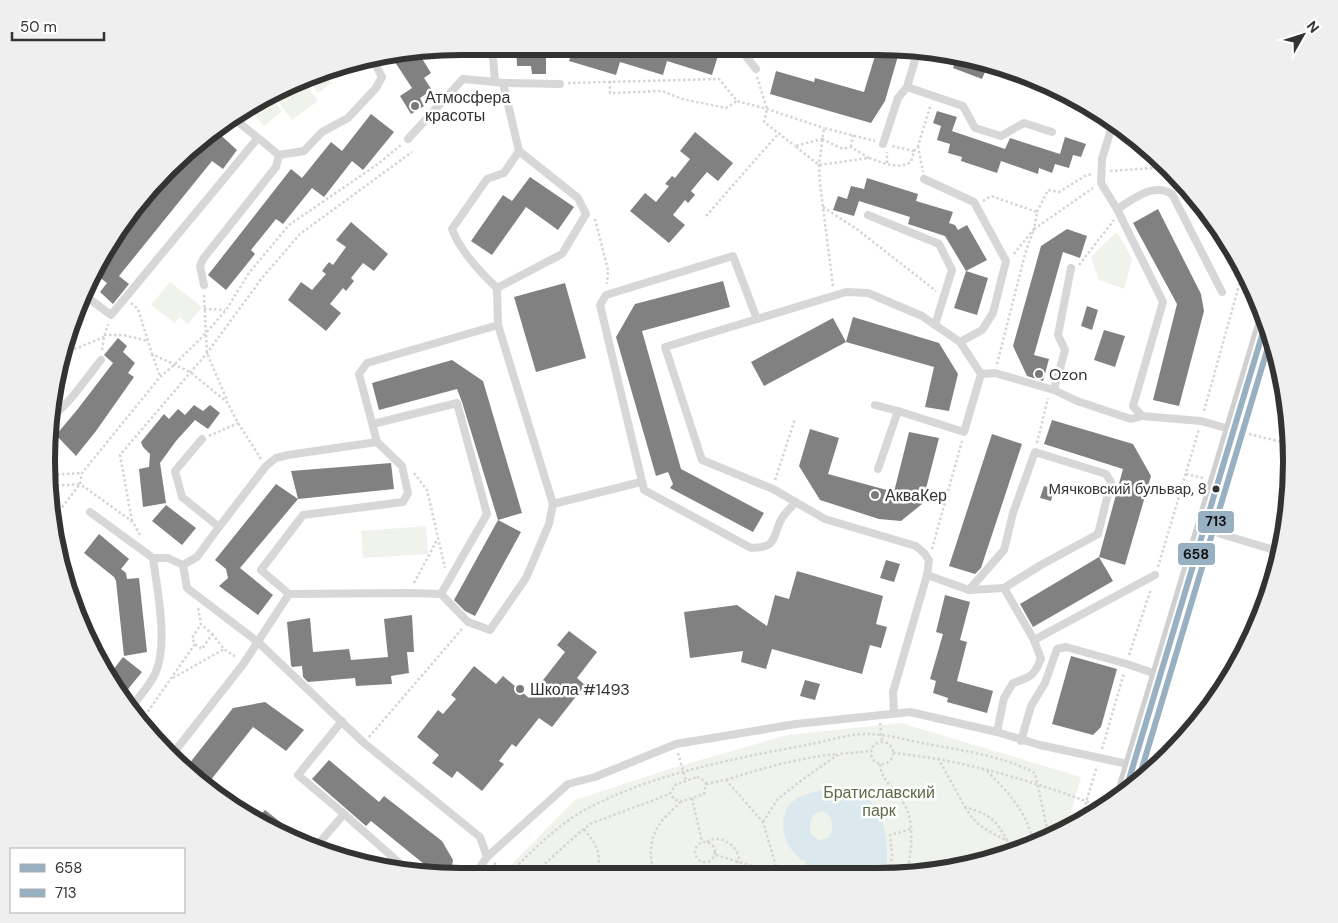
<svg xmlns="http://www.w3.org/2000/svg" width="1338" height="923" font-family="'DM Sans',sans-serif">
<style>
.green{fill:#f0f3ec}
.water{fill:#dbe9ee;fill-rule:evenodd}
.building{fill:#818181}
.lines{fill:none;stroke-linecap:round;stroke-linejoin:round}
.path{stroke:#d5d5d5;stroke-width:2.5;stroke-dasharray:2.5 2.5;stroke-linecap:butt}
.lane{stroke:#d7d7d7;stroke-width:8}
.secondary{stroke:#d0d0d0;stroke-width:20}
.bus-1-casing{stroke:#fff;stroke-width:10}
.bus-2-casing{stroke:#fff;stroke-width:10}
.bus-1{stroke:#97b0c2;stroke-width:6}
.bus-2{stroke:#97b0c2;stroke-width:6}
.poi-dot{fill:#7a7a7a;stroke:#fff;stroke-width:2}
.bus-dot{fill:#333;stroke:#fff;stroke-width:2}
.labels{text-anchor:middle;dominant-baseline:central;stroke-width:5;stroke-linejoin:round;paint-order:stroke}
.bus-label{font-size:15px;fill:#333;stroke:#fff;text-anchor:end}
.poi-label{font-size:16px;fill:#333;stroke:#fff;text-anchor:start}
.park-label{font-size:16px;fill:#5a6b44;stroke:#fff}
.rim{fill:none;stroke:#333;stroke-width:6}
.line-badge{stroke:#fff;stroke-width:2}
.pale-badge-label{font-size:14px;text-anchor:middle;font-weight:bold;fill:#111}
</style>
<rect width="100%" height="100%" fill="#fff"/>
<g class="green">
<path d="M324 74 331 83 318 93 309 81Z"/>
<path d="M304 83 318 101 292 120 274 97Z"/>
<path d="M271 98 282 111 264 126 251 110 260 103Z"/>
<path d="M1117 232 1132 259 1124 289 1099 280 1091 257Z"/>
<path d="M170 282 202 307 188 324 180 317 175 323 151 305Z"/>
<path d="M426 526 428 554 363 558 361 531Z"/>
<path d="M901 723 1081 777 1066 830 1060 834 957 869 876 877H499L575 800 676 767 787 735Z"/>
</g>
<g class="water">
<path d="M1239 641 1248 644 1224 688Z"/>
<path d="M830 788C841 787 855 787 864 794 886 813 891 850 885 876L806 877 805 863 807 860 802 861C797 855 790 850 787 842 781 828 781 808 796 799 806 793 818 791 830 788ZM822 811C834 815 835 829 828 838L820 840C808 836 808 826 813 815Z"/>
</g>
<g class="building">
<path d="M516 46H530V53H546V74H532L531 66H517Z"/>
<path d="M574 46H721L712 75 667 61 663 75 620 62 616 75 569 61Z"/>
<path d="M878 46 900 49 885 101 871 123 770 94 776 71 814 82 815 78 864 92Z"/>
<path d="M418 52 431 73 424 78 432 90 420 98 424 106 411 114 400 96 412 88 391 56Z"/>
<path d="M959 55 988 65 982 79 953 68Z"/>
<path d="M937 111 957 117 952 131 1005 149 1010 138 1060 154 1065 137 1086 144 1081 157 1073 155 1069 168 1055 164 1052 173 1039 168 1038 174 1001 161 997 173 961 161 962 157 948 153 950 144 937 140 941 126 933 123Z"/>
<path d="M371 114 394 132 363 170 352 161 324 197 312 188 283 224 276 219 251 250 255 254 226 290 208 275 291 169 302 178 331 142 342 151Z"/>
<path d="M215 130 237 150 223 169 212 161 119 276 129 284 113 304 100 292 107 283 95 274 122 231 138 209 137 208 149 188 152 185 156 188 171 169Z"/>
<path d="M695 132 733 163 718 181 707 172 691 191 695 195 688 203 685 200 673 215 685 225 669 243 630 211 645 193 656 202 669 186 665 184 672 176 675 178 690 159 680 151Z"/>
<path d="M530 177 574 207 558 230 526 207 492 255 471 241 503 195 512 201Z"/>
<path d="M867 178 918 194 916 201 953 212 949 223 955 225 958 230 967 225 987 260 966 271 988 278 977 315 954 308 966 271 945 236 908 224 910 217 859 201 854 216 833 210 838 196 847 199 851 186 864 189Z"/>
<path d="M1158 209 1201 294 1204 311 1179 406 1153 400 1177 304 1133 223Z"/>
<path d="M351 222 388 254 374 271 363 263 351 278 354 281 346 291 343 288 330 304 341 313 326 331 288 300 301 282 312 290 326 274 322 271 329 262 333 265 346 247 336 240Z"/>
<path d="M1067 229 1087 236 1080 258 1063 252 1034 355 1049 359 1043 381 1027 376 1013 346 1041 246Z"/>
<path d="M723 281 730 307 642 331 681 469 764 513 753 532 670 488 673 484 668 472 656 476 616 337 635 304Z"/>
<path d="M565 283 586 358 536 372 514 297Z"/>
<path d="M1087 306 1098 310 1092 330 1081 326Z"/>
<path d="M853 317 939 343 958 374 949 411 925 407 934 367 846 342Z"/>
<path d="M833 318 846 342 764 386 751 362Z"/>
<path d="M1104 330 1125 336 1115 367 1094 360Z"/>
<path d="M118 338 127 346 123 352 135 363 128 373 134 377 96 431 76 456 56 435 77 410 113 363 104 355Z"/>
<path d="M452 360 483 381 522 513 498 520 521 532 475 616 465 611 454 600 498 520 462 402 457 389 379 410 372 383Z"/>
<path d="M194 405 203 411 210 405 220 413 208 429 195 420 176 441 160 463 166 503 143 507 139 469 149 467 150 454 143 447 141 442 164 414 169 419 178 409 185 415Z"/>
<path d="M1052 420 1133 444 1151 476 1125 565 1099 557 1113 581 1033 627 1020 604 1099 557 1123 469 1044 444Z"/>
<path d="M810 429 839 438 828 474 894 492 909 432 939 438 922 504 901 521 879 519 820 500 799 466Z"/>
<path d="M992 434 1022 444 981 568 975 574 949 566Z"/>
<path d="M391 463 394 489 298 499 240 568 273 595 258 615 219 586 228 578 226 569 215 560 276 484 298 499 291 471Z"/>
<path d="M1044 486 1054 489 1051 501 1040 498Z"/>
<path d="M166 505 196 528 182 545 152 521Z"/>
<path d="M99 534 129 559 121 569 126 573 127 579 139 578 147 652 124 656 116 581 114 577 84 553Z"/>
<path d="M886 560 900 564 894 582 880 578Z"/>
<path d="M797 571 883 596 876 624 887 627 881 648 870 645 862 674 772 649 766 669 741 662 743 651 690 658 684 612 737 605 767 626 775 595 789 599Z"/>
<path d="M945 595 970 602 960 640 967 642 957 681 993 691 987 713 947 702 948 698 933 693 936 681 930 679 943 634 936 632Z"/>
<path d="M412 615 414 652H407L409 673 391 676 392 684 356 686 355 678 308 682 303 677 302 666 292 667 291 665 287 622 310 618 313 652 349 649 351 660 388 657 384 619Z"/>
<path d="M569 631 597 652 577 678 585 685 552 727 539 718 516 747 512 744 499 761 504 764 482 791 457 771 452 778 432 763 439 755 417 737 438 710 443 714 456 699 451 695 474 666 496 684 503 676 529 698 565 652 557 645Z"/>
<path d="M1071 656 1117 669 1101 727 1093 735 1052 724Z"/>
<path d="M123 657 142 672 124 694 110 674Z"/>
<path d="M805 680 820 684 815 700 800 696Z"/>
<path d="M265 702 304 730 286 751 253 727 206 786 185 769 233 708Z"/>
<path d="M329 760 379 802 384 796 442 841 453 860 450 876 418 872 424 864 371 821 366 826 312 779Z"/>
<path d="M265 810 301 838 298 843 256 820Z"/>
</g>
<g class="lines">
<g class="path">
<path d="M757 77 767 109 764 122 795 146"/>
<path d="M610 81V93L662 91 682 99 726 108 737 101"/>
<path d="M568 83 719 79 737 101 767 109 824 128"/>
<path d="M822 139 843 149 851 147 869 158 819 165 795 146Z"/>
<path d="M918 146 923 172"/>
<path d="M851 147 853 135"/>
<path d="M914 151 918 146 931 104"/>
<path d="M869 158C884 163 897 170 911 162L914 151 892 146"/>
<path d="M887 163V152"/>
<path d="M1110 171 1168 167"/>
<path d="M1177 187 1182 182"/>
<path d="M983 201 991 196 1037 212 1034 229 1013 255"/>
<path d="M823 207 858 230 936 291"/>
<path d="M1037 212 1048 190 1059 192 1085 176 1092 174"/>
<path d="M706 216 778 134"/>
<path d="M595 219 608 270 607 284"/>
<path d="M1079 265 1114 220"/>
<path d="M833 286 820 184 819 165 824 128 875 141"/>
<path d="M204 295 207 353 227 400"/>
<path d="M131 303 138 309 152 354 190 372 227 402 238 423 261 459"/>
<path d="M204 309 225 310"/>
<path d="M104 335H123L148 341"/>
<path d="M102 350 104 337 108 324"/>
<path d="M65 353 104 337"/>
<path d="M152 354 160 376"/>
<path d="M997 364 1025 254 1034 229 1093 188"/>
<path d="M1204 411 1243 271"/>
<path d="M1249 434 1290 444"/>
<path d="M209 436 238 423"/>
<path d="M1037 443 1048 398"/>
<path d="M414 473 427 490 445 568"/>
<path d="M1186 474 1203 478"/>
<path d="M52 475 82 473"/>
<path d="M775 480 795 419"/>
<path d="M52 486 80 484 53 519"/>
<path d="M132 521 120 455 207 353 262 278 300 234 412 152"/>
<path d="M140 535 133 522 80 484 82 473 160 377 175 364 205 334 226 310 249 273 289 225 378 164 401 145"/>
<path d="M932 549 962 441"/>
<path d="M1158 567 1199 429"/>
<path d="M414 583 437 540"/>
<path d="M198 608 201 624 212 634 202 649 195 644 192 638 201 624"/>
<path d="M212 634 224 649 236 657"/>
<path d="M1129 655 1151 589"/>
<path d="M173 678 224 649"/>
<path d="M142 720 195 644"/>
<path d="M880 723 882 742"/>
<path d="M369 737 462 629"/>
<circle cx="882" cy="753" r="11"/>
<path d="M1102 749 1124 673"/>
<path d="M678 753 686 781"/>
<path d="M893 753C964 760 1033 781 1099 806"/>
<path d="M938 758 965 807C999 817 995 823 1014 850"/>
<path d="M880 764C881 781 895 788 903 802 916 823 911 851 907 874"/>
<path d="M987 771C1007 791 1029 814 1033 843"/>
<path d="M697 777 702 779 706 784 704 794 680 802 674 799 670 794 675 785Z"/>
<path d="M726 780C763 768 798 758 837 754"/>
<path d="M706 784 726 780 763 822 776 866 772 877"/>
<path d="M692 798 702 842"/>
<path d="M965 807C977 828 989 831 1008 841"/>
<path d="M1081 819 1097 766"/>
<path d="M763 822 777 800 799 782 839 754 871 751"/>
<path d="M584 829C597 846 603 854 596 877"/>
<circle cx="705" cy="852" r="10"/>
<path d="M707 842C720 833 737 845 739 859L730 877"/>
<path d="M716 855 788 877"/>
<path d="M494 863 511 877"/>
<path d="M508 875C532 851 554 828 583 811 652 773 734 759 811 744 828 741 848 734 866 734 885 734 903 739 922 743 959 750 1001 755 1035 773L1049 838"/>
<path d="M889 876 892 855 890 835 911 829"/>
<path d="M530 877 580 832 592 823 670 794"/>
<path d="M659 877C647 863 649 840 659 825 664 817 673 810 680 802"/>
<path d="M698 877 702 862"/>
</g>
<g class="lane">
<path d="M738 46 756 69"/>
<path d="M503 83 560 84"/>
<path d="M907 87 963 106 975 128 1001 136 1024 123 1052 132"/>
<path d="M231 116 279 155 304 151 322 132 348 118 376 88 382 77 372 58"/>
<path d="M1112 126 1102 159 1101 183 1117 209 1163 302 1133 406 1142 416 1201 421 1233 430"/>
<path d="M408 139 463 79 495 82 492 46"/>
<path d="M883 144 898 98 907 87 918 50"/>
<path d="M1117 209C1134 199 1153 182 1172 194L1222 292"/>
<path d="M868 215 939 244 952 270 935 325"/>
<path d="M204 285 200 266 203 259 276 167 279 155"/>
<path d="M497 288 562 254 586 214 578 198 519 151"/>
<path d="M83 294 111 315 257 139"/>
<path d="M757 319 665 347 702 460 773 489 825 519 916 546 924 553 929 560 927 575 893 692 894 713"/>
<path d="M1257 358 1279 364"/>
<path d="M981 374 995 373 1054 390 1065 350 1058 335 1071 268"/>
<path d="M1054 390 1077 401 1131 419 1142 416"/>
<path d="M875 405 898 411 964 432 981 374 960 342"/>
<path d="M50 416C64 412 90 373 101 360"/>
<path d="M878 469 898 411"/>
<path d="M796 502C791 507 786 512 782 518 772 535 779 548 751 548L644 490 600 305 606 295 733 256 757 319 846 292 868 293 922 316 960 342 982 330 993 313 1006 261 974 202 924 179"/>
<path d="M553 504 641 482"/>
<path d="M90 512 153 558C157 590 169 644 155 674 150 685 140 696 132 706"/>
<path d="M219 527 266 466 276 458 288 455 377 442 359 374 367 363 498 325 497 288C480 272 460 251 452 229L487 179 504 173 519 151 503 83 495 82"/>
<path d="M1204 529 1281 552"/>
<path d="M153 558H168L183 565 197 557 219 527 182 497 175 471 202 439"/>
<path d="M183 565 187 588 258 642 364 743 480 837 487 857"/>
<path d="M927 575 969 590 1004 550 1013 513 1035 452 1106 474 1111 482 1098 534 1041 565 1004 588"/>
<path d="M969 590 1004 588 1034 640 1041 659C1034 676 1031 677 1013 683L1004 698 997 732"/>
<path d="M289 594 261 570 303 515 403 502 408 493 402 466 377 442"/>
<path d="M441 594 468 622 490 630 526 578 549 524 553 504 498 325"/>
<path d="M1034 640 1155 575"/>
<path d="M342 721 298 775 344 814 404 867"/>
<path d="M1021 741 1031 706 1045 683 1057 649 1066 647 1127 664 1159 675"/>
<path d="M163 748 172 755 173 759"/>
<path d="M172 755 244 663 289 594 409 593 441 594 487 514 457 403 373 424"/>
<path d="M314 849 344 814"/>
<path d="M473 877 487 857 568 784 595 777 676 744 796 724 910 712 997 732 1040 745 1132 765"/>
</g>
<path class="secondary" d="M1127 786 1266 322"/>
<g class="bus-1-casing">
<path id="bus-1" d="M1127 786 1266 322"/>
</g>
<g class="bus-2-casing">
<path id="bus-2" d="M1139 778 1271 337"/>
</g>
<use href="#bus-1" class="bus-1"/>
<use href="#bus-2" class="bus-2"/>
</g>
<g class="poi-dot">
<circle cx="415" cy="106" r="5"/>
<circle cx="1039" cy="374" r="5"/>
<circle cx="875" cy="495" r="5"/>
<circle cx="520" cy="689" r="5"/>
</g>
<circle class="bus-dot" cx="1216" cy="489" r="4.5"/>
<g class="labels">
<g class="bus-label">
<text x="1207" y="489">Мячковский бульвар, 8</text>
</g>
<g class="poi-label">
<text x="425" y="97">Атмосфера<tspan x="425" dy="18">красоты</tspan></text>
<text x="1049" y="374">Ozon</text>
<text x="885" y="495">АкваКер</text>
<text x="530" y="689">Школа #1493</text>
</g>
<g class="park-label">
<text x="879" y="792">Братиславский<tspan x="879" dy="18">парк</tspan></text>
</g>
</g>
<path d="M0 0H1338V923H0ZM461 55H877A406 406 0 0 1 1283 461V462A406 406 0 0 1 877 868H461A406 406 0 0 1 55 462V461A406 406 0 0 1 461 55Z" fill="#efefef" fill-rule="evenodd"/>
<path class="rim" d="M461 55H877A406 406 0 0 1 1283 461V462A406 406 0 0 1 877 868H461A406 406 0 0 1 55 462V461A406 406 0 0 1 461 55Z"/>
<g class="line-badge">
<rect x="1197" y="510" width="38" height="24" rx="5" fill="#97b0c2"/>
<rect x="1177" y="542" width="39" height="24" rx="5" fill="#97b0c2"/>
</g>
<g class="pale-badge-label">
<text x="1216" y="526">713</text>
<text x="1196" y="559">658</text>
</g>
<rect x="10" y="848" width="175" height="65" fill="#ffffff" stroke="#adadad"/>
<rect x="20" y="864" width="25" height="8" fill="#97b0c2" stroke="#adadad"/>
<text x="55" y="873" font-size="15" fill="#333333">658</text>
<rect x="20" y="889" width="25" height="8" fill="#97b0c2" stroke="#adadad"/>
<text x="55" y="898" font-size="15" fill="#333333">713</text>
<g transform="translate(1303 35) rotate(51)" stroke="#ffffff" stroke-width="4" paint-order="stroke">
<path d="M0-4L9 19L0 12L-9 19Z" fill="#333333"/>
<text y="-8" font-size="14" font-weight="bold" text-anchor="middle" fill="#333333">N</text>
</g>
<path d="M12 32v8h92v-8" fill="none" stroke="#333333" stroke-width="2.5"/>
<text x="20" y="32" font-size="15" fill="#333333" stroke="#ffffff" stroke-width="4" paint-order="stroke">50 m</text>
</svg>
